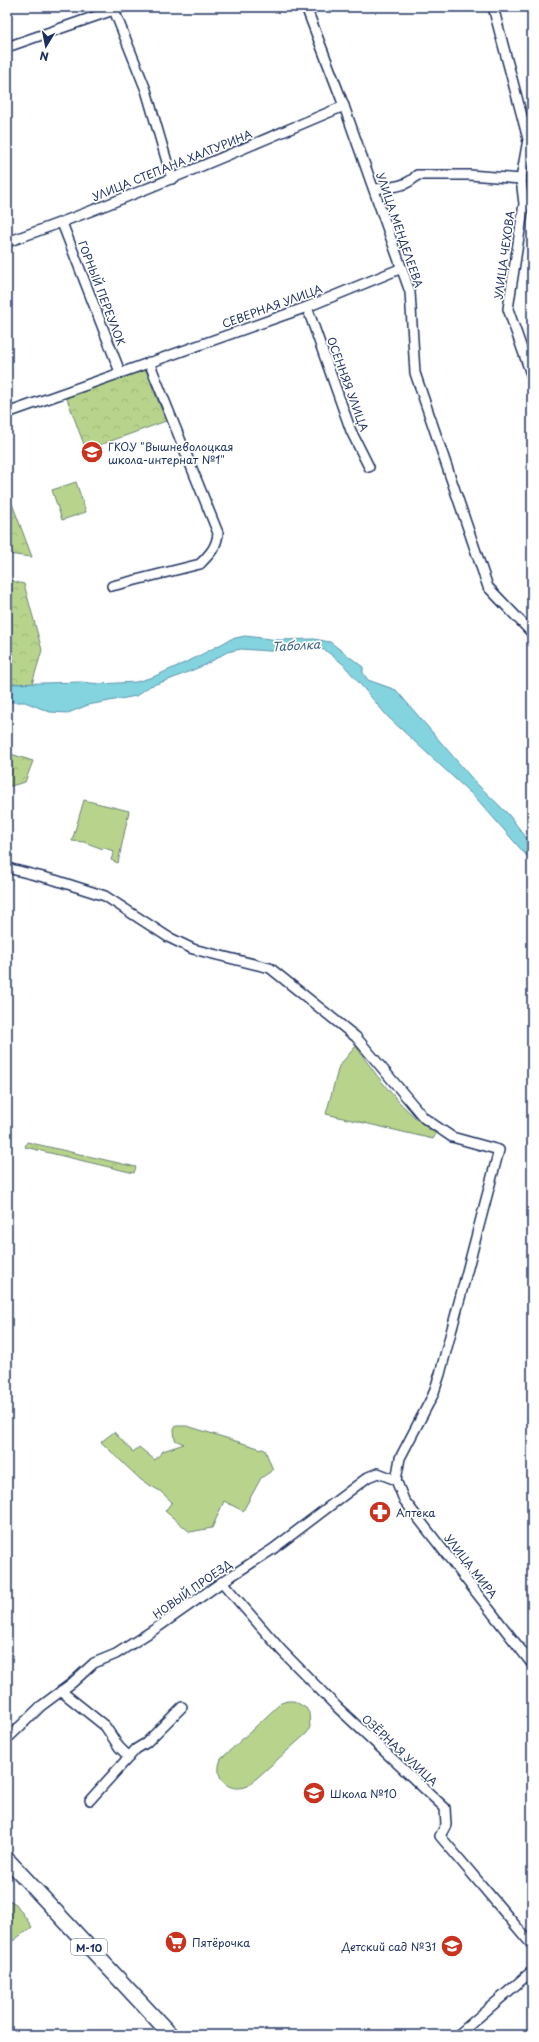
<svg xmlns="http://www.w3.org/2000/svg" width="539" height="2042" font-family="'Playpen Sans',sans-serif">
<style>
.green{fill:#b8d48c;stroke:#6a8275}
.forest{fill:url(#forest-crowns);stroke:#6a8275}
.water{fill:#84d4df;stroke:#5a92ab}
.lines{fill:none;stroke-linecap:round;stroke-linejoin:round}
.minor-casing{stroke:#1b2f5e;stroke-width:12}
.trunk-casing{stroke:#1b2f5e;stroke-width:17}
.minor{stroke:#fff;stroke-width:9}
.trunk{stroke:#fff;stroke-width:14}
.labels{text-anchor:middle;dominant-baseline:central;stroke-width:3.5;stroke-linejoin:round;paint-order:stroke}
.shield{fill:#fff;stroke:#5f6d8e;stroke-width:1}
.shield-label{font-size:10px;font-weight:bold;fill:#1b2f5e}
.street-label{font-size:11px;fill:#1b2f5e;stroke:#fff}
.poi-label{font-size:11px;fill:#1b2f5e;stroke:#fff;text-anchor:start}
.water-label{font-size:12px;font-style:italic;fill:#3a6185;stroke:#fff}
</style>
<defs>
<pattern id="forest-crowns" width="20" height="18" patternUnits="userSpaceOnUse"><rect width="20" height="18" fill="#b8d48c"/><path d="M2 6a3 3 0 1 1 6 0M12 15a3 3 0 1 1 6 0" fill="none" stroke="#9eb67b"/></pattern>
</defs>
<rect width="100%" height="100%" fill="#fff"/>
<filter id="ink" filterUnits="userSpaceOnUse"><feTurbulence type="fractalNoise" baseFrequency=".025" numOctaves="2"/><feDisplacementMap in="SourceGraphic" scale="8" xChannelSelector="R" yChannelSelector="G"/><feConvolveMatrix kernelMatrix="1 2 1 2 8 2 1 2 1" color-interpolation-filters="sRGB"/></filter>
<g filter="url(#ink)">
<g class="green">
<path d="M76 482 86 512 62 520 52 490Z"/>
<path d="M84 800 129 811 118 863 111 860 114 851 104 848 103 849 84 842 72 841Z"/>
<path d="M356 1046C375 1075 406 1115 436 1134L433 1139 326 1114 339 1066Z"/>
<path d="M176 1426H187L265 1450 273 1470 261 1478 243 1511 224 1501 212 1528 190 1532 165 1511 172 1502 160 1491 141 1480 101 1442 114 1432 133 1452 139 1447 155 1460 163 1451 184 1444 175 1440 174 1430Z"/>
<path d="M287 1701H294L306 1708 309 1713 310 1727 307 1733 248 1786C228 1794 213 1778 221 1759L281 1703Z"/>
<path d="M7 1899 16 1904 32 1927 7 1945Z"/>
</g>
<g class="forest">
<path d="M145 368 166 421 86 450 66 396Z"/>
<path d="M7 490 32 557 7 554Z"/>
<path d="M7 580 24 584 42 650 32 684 7 683Z"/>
<path d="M7 754 14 755 33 761 25 782 7 787Z"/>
<path d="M27 1142 136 1167 134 1173 25 1147Z"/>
</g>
<path class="water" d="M245 636 278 640 314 639 330 642 363 667V673L368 680 396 690 475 782 508 814 532 845V862L477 799 388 717 343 664 325 650 309 648 269 651 241 649 227 652 205 665 171 679 150 686 136 696 88 705 68 713 50 712 25 702H7V684L81 682 100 684 136 682 153 677 191 660 231 639Z"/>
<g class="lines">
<g class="minor-casing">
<g id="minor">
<path d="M306 7 344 106 410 292 415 373 488 587 532 633"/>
<path d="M493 7 528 139 521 179 524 204 508 309 532 377"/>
<path d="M114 10 146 90 172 179"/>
<path d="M7 47 122 7"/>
<path d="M374 189C389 187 406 188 417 175H469L521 179"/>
<path d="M62 223 120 372"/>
<path d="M7 242C121 202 232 153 344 106"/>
<path d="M307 307 351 431 369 467"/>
<path d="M7 413 307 307 402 268"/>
<path d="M112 586 200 564C209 555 217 547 218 533L149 362"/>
<path d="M7 868 55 880 105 896 168 937 193 949 270 968 356 1037 424 1118 452 1137 499 1150 440 1374 433 1395 400 1458 396 1480"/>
<path d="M396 1480 404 1500 532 1664"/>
<path d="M222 1582 282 1651 337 1707 445 1808 446 1825 440 1836 532 1945"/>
<path d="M61 1691 105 1726 119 1747 129 1757"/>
<path d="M7 1739 41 1706 72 1683 94 1663 116 1654 158 1627 222 1582 273 1549 368 1477 378 1473 396 1480"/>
<path d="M90 1800 136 1749 146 1743 182 1707"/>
<path d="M458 2035 532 1971"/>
</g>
</g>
<g class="trunk-casing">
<path id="trunk" d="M7 1859 171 2035"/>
</g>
<use href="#minor" class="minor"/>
<use href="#trunk" class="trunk"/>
</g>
</g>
<defs>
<g id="school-disc" transform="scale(1.15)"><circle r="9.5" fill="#c8321e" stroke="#fff"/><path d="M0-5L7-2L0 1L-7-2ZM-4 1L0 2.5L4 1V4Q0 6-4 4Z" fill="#fff"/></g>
<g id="pharmacy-disc" transform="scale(1.15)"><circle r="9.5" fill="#c8321e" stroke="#fff"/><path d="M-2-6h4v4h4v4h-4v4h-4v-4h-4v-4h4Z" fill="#fff"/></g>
<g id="supermarket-disc" transform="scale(1.15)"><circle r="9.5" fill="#c8321e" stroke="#fff"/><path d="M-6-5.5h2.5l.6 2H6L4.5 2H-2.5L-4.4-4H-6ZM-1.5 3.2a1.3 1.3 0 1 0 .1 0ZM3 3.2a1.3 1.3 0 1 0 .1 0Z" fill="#fff"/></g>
</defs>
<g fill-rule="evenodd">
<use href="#school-disc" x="92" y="452"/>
<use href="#pharmacy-disc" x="380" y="1512"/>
<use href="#school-disc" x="314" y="1793"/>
<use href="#supermarket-disc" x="176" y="1942"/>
<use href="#school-disc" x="452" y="1946"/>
</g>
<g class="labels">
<rect class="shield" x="71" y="1939" width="36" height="16" rx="3"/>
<g class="shield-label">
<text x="89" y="1947">М-10</text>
</g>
<g class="street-label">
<text transform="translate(172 165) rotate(-22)">УЛИЦА СТЕПАНА ХАЛТУРИНА</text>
<text transform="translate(400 230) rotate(71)">УЛИЦА МЕНДЕЛЕЕВА</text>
<text transform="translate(504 255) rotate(-82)">УЛИЦА ЧЕХОВА</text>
<text transform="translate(102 293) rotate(69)">ГОРНЫЙ ПЕРЕУЛОК</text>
<text transform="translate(272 306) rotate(-20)">СЕВЕРНАЯ УЛИЦА</text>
<text transform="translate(348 384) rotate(70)">ОСЕННЯЯ УЛИЦА</text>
<text transform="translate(471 1566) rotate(52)">УЛИЦА МИРА</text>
<text transform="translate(192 1589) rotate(-35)">НОВЫЙ ПРОЕЗД</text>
<text transform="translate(400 1750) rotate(43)">ОЗЁРНАЯ УЛИЦА</text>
</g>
<g class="poi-label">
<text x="108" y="446">ГКОУ "Вышневолоцкая<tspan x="108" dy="13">школа-интернат №1"</tspan></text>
<text x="396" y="1512">Аптека</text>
<text x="330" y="1793">Школа №10</text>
<text x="192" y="1942">Пятёрочка</text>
<text x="436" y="1946" text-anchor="end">Детский сад №31</text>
</g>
<g class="water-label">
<text transform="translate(296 645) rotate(-3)">Таболка</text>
</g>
</g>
<rect width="539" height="2042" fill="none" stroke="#fff" stroke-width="24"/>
<rect x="12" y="12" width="515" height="2018" fill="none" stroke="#1b2f5e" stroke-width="1.5" filter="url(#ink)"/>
<g transform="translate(46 46) rotate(190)" stroke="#ffffff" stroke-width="3" paint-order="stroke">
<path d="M0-3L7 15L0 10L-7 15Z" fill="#1b2f5e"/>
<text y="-6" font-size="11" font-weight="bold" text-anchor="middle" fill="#1b2f5e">N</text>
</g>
</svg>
